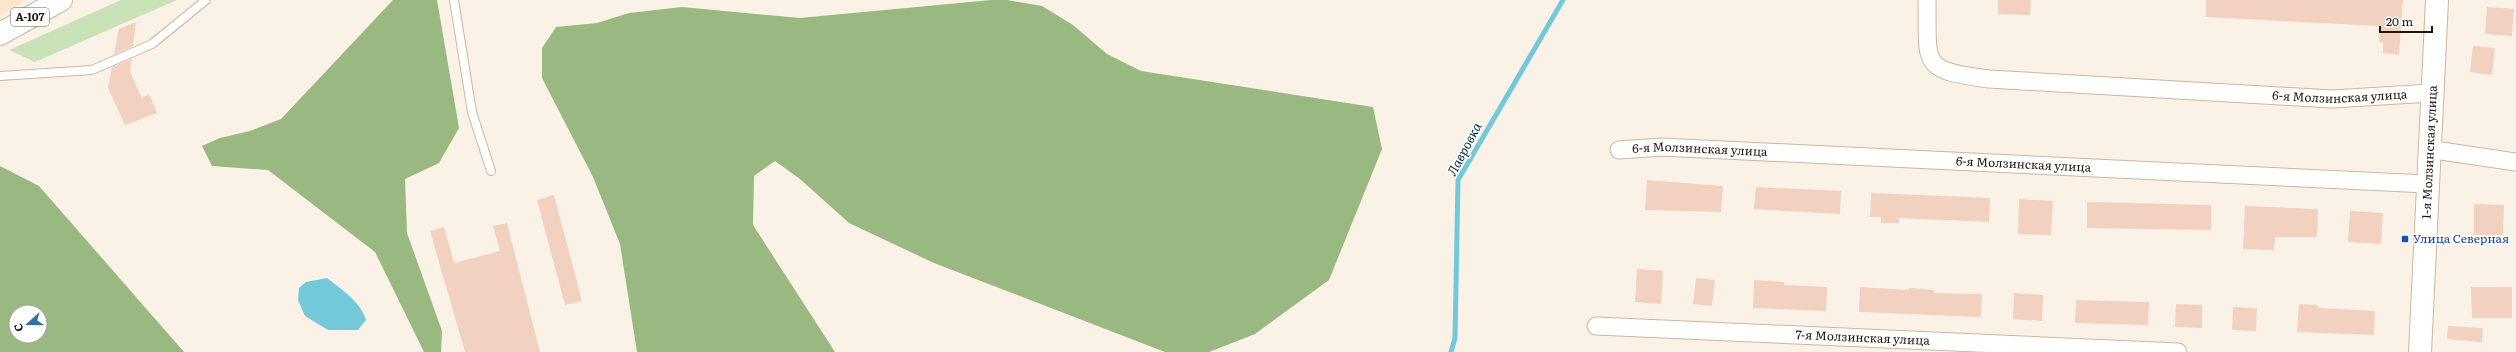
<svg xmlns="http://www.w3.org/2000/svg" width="2516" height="352" font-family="Literata,serif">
<rect width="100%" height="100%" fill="#fbf2e7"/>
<!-- built -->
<polygon fill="#fde6cc" points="0,0 27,0 0,16"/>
<!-- green -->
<polygon fill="#cae2b8" points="121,0 177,0 35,62 9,50"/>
<!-- forest -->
<g fill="#99b980" fill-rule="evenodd">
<polygon points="393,0 437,0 459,128 439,163 405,179 407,233 442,331 441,352 424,352 375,252 268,170 212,166 202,146 220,138 250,131 281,119"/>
<polygon points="991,0 1007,0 1042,6 1073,25 1107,54 1141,71 1373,107 1382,149 1329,280 1255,334 1209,352 1165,352 934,263 849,223 800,179 775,161 754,176 753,225 835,352 637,352 620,244 593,177 542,78 542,48 556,27 597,23 629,13 682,7 800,18"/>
<path d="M0,166L39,186L184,352H0ZM16,312H40V336H16Z"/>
</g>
<!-- water -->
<path fill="#73c9d9" d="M327,278C341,289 361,302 366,320L358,330H328L305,316L298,300L299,288L306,282Z"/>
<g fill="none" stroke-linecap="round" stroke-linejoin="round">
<!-- stream -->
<polyline stroke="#73c9d9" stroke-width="5" points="1451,352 1455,338 1458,180 1563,0"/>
</g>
<!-- building -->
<g fill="#f2d1c0">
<polygon points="1998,0 2031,0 2030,15 1998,14"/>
<polygon points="2206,0 2403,0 2399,55 2383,53 2383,42 2379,42 2380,26 2206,17"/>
<polygon points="2487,7 2514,9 2512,36 2485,34"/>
<polygon points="136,22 133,46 114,54 119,29"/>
<polygon points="2473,46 2495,48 2492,75 2470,72"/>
<polygon points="132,59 130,72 142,98 149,94 157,113 125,125 108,88 112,67"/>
<polygon points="1647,180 1723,186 1721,212 1645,210"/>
<polygon points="1756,187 1841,191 1840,214 1754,209"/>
<polygon points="1871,193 1990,198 1989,222 1899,218 1899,223 1881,223 1881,217 1870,217"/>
<polygon points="554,195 582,301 565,305 537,200"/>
<polygon points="2019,199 2053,201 2051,235 2018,234"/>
<polygon points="2087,202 2211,205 2211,230 2087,228"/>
<polygon points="2474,204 2504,205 2503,235 2474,235"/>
<polygon points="2245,206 2318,209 2317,237 2275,237 2274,250 2243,249"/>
<polygon points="2350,211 2383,213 2381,244 2348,242"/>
<polygon points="507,223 540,352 465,352 430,231 444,227 454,263 500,251 493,226"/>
<polygon points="1637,269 1663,271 1661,304 1635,302"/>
<polygon points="1696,278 1715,280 1712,306 1693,304"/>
<polygon points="1754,280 1784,282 1784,285 1827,287 1826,311 1753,308"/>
<polygon points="1860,287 1909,290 1909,288 1934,290 1934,293 1982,294 1981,317 1859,312"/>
<polygon points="2471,287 2512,287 2512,318 2472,318"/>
<polygon points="2014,293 2043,295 2042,321 2013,319"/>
<polygon points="2076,300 2149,302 2148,325 2075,323"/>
<polygon points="2176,304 2202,305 2202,328 2175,327"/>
<polygon points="2299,304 2318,305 2318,308 2375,311 2374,335 2297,332"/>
<polygon points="2233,307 2257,308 2256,331 2232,330"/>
<polygon points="2448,326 2483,328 2482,342 2447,339"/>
</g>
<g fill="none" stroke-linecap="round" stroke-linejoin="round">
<defs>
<g id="lane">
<polyline points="454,0 472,112 491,171"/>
<polyline points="0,76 92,70 152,44 206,0"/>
</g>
<g id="street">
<path id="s1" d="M1927,0C1928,65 1919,70 1989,79L2332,99L2431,93"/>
<polyline points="2428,149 2516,162"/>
<path id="s2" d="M1619,150L1662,147L2427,184"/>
<path id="s3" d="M1596,326L2178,352"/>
</g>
<g id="secondary">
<path id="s4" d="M2420,352L2437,0"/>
</g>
<polyline id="highway" points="0,34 61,0"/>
</defs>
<!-- lane casing -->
<use href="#lane" stroke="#cdb69d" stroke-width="10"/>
<!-- street casing -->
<use href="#street" stroke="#cdb69d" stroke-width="19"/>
<!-- secondary casing -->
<use href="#secondary" stroke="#cdb69d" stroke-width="24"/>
<!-- highway casing -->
<use href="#highway" stroke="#cdb69d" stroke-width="24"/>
<!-- lane -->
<use href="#lane" stroke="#fff" stroke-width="8"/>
<!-- street -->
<use href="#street" stroke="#fff" stroke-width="17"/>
<!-- secondary -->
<use href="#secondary" stroke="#fff" stroke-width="22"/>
<!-- highway -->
<use href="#highway" stroke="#fff" stroke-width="22"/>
</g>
<!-- markers -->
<rect fill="#1a4fb4" stroke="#fff" stroke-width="1.5" x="2401" y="235" width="8" height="8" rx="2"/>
<g text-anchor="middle" stroke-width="3.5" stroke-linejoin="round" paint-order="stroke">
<!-- shield labels -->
<rect fill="#fff" stroke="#625d56" stroke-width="1" x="11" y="8" width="38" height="18" rx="3"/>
<g font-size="11" font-weight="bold" fill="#1f170e">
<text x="30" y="21">А-107</text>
</g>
<!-- street labels -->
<g font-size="12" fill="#1f170e" stroke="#fff">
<text dy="4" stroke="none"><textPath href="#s1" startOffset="474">6-я Молзинская улица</textPath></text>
<text dy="4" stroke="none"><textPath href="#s2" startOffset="81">6-я Молзинская улица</textPath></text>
<text dy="4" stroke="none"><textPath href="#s4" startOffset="200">1-я Молзинская улица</textPath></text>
<text dy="4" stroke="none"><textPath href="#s2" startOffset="405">6-я Молзинская улица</textPath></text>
<text dy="4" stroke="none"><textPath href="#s3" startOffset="267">7-я Молзинская улица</textPath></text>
</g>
<!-- transit labels -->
<g font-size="12" fill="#164399" stroke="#fff" text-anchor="start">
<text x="2413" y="243">Улица Северная</text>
</g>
<!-- water labels -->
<g font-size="13" font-style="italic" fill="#063239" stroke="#fff">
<text transform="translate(1464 149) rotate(-62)" y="5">Лавровка</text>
</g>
</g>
<!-- north arrow -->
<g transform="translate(28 324) rotate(249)"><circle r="19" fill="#ffffff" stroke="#a5a29f"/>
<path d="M0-3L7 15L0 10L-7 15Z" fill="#3172a8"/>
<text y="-6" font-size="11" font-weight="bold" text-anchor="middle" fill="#1f170e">С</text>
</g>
<!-- scale -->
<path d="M2380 26v6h52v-6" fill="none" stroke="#1f170e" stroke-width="2"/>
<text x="2386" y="26" font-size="12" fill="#1f170e" stroke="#ffffff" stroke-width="3" paint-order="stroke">20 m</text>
</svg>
